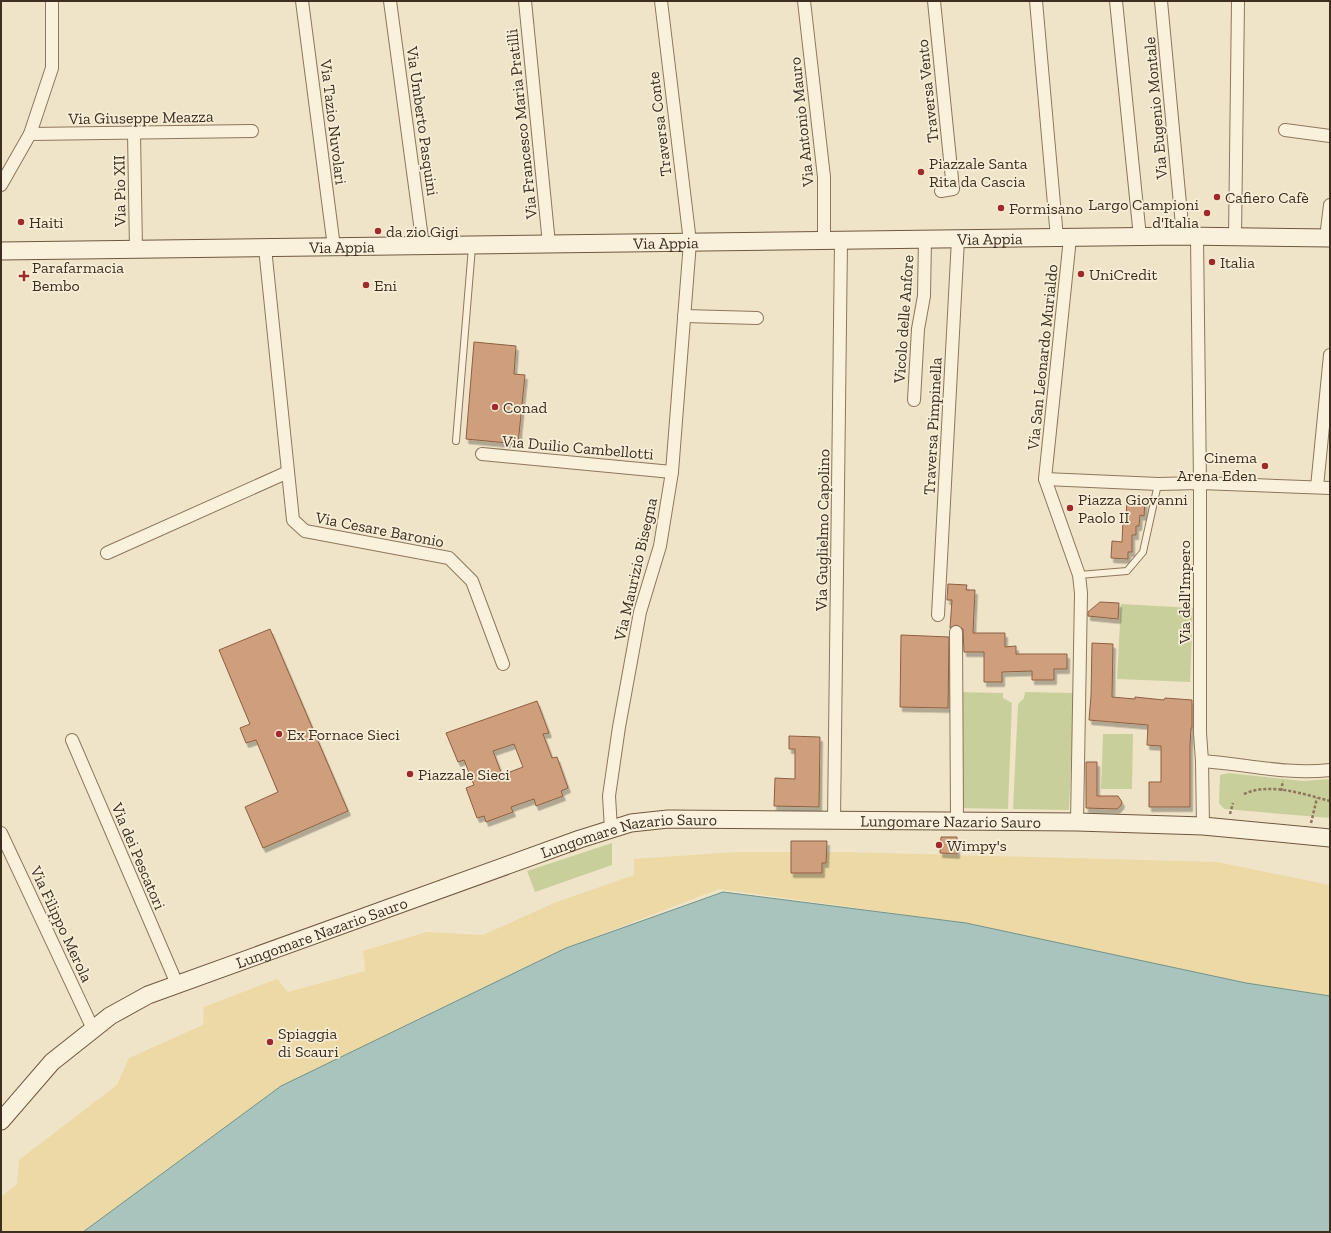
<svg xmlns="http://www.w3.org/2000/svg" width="1331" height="1233" font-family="'Zilla Slab',serif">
<defs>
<filter id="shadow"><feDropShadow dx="2.5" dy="4.5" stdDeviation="0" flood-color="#0004"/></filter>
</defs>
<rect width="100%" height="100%" fill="#f0e4c8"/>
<!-- green -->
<g fill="#c9cf9b">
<polygon points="1121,604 1193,608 1190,682 1117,679"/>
<polygon points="960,692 1003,693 1003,698 1012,703 1008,809 960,808"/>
<polygon points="1025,692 1074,693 1069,810 1013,809 1018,704 1024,698"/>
<polygon points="1103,734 1133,734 1132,789 1101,789"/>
<polygon points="1229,773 1303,781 1330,779 1330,818 1224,809 1219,803 1220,775"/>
<polygon points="612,843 612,865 535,892 527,871"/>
</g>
<!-- sand -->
<polygon fill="#ecd9a5" points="737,852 844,852 1217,862 1330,885 1330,996 1246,983 966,923 719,889 566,948 281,1086 83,1232 1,1232 1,1197 17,1184 19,1160 117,1085 129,1058 203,1025 204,1007 277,979 288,992 365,971 363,951 427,932 483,935 554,903 634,875 634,859"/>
<!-- water -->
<polygon fill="#a9c4bc" stroke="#6f938a" points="723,892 966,923 1246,983 1330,996 1330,1232 83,1232 281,1086 566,948"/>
<!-- building -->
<g fill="#cf9f7d" stroke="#8d5f41" fill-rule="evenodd" filter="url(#shadow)">
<polygon points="474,342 516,346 514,374 525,375 518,444 466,439"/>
<polygon points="1127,500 1145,501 1144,516 1140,515 1139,526 1136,526 1136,535 1132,535 1132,552 1128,552 1128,559 1111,558 1112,541 1122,542 1123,520 1126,521"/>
<polygon points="948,584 967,585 966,590 975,590 973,633 1005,633 1005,647 1016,646 1016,654 1067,654 1067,669 1054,669 1054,680 1032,680 1032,671 1002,672 1002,682 984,682 984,652 964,652 963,629 956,625 950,628 952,600 947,600"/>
<polygon points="1100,602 1119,603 1118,619 1088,616 1088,612"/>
<polygon points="270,629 348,811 263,848 245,807 278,792 256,740 246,743 240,728 250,724 219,650"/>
<polygon points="901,635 949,637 948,708 900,707"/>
<polygon points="1092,643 1113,644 1112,697 1135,699 1135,697 1164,700 1165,698 1192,700 1192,728 1191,728 1190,746 1190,807 1149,807 1149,782 1161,782 1161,746 1147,745 1148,725 1089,720 1091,696"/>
<path d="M537,701L549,733L543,734L552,758L557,757L568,788L561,791L563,796L536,806L534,799L511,807L513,812L486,822L484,816L477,818L466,788L474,785L464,760L458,762L446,733ZM514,744L523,767L502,775L493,751Z"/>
<polygon points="789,736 820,737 819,807 774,806 775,778 795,779 795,749 789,749"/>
<polygon points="1086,762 1097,762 1097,796 1118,796 1122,802 1121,805 1117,809 1086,808"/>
<polygon points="941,837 957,837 957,854 940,853"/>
<polygon points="791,841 827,841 826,863 822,863 822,873 791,873"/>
</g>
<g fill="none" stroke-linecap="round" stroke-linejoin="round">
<defs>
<g id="lane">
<polyline points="456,441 472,247"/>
<polyline points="1079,575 1127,571 1143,552 1158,484"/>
</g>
<g id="street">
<polyline points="302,1 334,247"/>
<polyline points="390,1 423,246"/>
<polyline points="525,1 549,244"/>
<polyline points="804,1 824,177 824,241"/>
<polyline points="934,1 953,189 941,191"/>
<polyline points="1036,1 1057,238"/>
<polyline points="1116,1 1140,237"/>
<polyline points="1161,1 1183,236"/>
<polyline points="1285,130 1330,136"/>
<polyline points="134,133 136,249"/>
<polyline points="30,134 252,131"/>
<polyline points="1,185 30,134 52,68 52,1"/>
<polyline points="1197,237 1200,483 1200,733 1202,761 1203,826"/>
<polyline points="1235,237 1238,1"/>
<polyline points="1070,238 1045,479 1079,575 1081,593 1077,822"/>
<polyline points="1326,238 1330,205"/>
<polyline points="265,248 293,520 305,531 449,558 472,581 503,664"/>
<polyline points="684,316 757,318"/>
<polyline points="914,400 918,329 924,296 925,239"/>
<polyline points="482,454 672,472"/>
<polyline points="1045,479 1158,484 1200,483 1330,488"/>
<polyline points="1317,487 1330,355"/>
<polyline points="107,553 288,472"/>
<polyline points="938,615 958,239"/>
<polyline points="956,632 957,820"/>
<polyline points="72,740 177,984"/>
<path d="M1202,761C1246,764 1286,775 1330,770"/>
<polyline points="834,820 841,241"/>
<polyline points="611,829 609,796 619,727 640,612 660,546 672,472 690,242 661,1"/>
<polyline points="1,833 93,1029"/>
</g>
<g id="secondary">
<path id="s1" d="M1,251L1183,236L1330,238"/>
<path id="s2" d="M1,1121L52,1062L110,1016L148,995L580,839L631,823L668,819L1077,822L1203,826L1330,838"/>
</g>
</defs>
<!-- lane casing -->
<use href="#lane" stroke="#8d765c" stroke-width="8"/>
<!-- street casing -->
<use href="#street" stroke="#8d765c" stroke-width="14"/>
<!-- secondary casing -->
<use href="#secondary" stroke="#6f573f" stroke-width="19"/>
<!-- path -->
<g stroke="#8d765c" stroke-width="2.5" stroke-dasharray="3 2" stroke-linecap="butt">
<polyline points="1281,791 1283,781"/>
<path d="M1244,794C1270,782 1303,794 1330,801"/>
<polyline points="1230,814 1233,803"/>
<polyline points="1311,823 1317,798"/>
</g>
<!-- lane -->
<use href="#lane" stroke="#faf1dc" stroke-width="6"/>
<!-- street -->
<use href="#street" stroke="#faf1dc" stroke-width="12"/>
<!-- secondary -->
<use href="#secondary" stroke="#faf1dc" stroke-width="17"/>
</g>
<!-- markers -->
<g fill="#9e2a2b" stroke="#f7eed8" stroke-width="1.5">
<circle cx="921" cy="172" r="4"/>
<circle cx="1217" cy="197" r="4"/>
<circle cx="1001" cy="208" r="4"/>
<circle cx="1207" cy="213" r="4"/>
<circle cx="21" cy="222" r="4"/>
<circle cx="378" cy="231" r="4"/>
<circle cx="1212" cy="262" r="4"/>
<circle cx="1081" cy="274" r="4"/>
<path d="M22 270h4v4h4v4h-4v4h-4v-4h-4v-4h4z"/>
<circle cx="366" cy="285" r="4"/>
<circle cx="495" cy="407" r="4"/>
<circle cx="1265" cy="466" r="4"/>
<circle cx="1070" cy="508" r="4"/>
<circle cx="279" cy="734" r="4"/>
<circle cx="410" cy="774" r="4"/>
<circle cx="939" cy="845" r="4"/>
<circle cx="270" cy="1042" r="4"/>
</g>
<g text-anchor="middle" stroke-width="3.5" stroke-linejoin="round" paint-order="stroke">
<!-- street labels -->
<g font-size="16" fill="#3d2e20" stroke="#f7eed8">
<text transform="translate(927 91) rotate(-96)" y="6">Traversa Vento</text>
<text transform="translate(1155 108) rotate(-95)" y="6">Via Eugenio Montale</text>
<text transform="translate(141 117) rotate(-1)" y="6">Via Giuseppe Meazza</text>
<text transform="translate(423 121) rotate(82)" y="6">Via Umberto Pasquini</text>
<text transform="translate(334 122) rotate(83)" y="6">Via Tazio Nuvolari</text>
<text transform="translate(801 122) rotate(-96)" y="6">Via Antonio Mauro</text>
<text transform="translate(521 124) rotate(-96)" y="6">Via Francesco Maria Pratilli</text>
<text transform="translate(659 124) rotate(-97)" y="6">Traversa Conte</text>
<text transform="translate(119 191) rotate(-91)" y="6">Via Pio XII</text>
<text dy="6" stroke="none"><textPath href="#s1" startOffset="989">Via Appia</textPath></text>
<text dy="6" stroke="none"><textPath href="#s1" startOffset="665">Via Appia</textPath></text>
<text dy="6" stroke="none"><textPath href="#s1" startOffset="341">Via Appia</textPath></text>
<text transform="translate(903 319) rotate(-86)" y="6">Vicolo delle Anfore</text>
<text transform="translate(1042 357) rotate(-84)" y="6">Via San Leonardo Murialdo</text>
<text transform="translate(932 426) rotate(-87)" y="6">Traversa Pimpinella</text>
<text transform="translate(578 447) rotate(5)" y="6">Via Duilio Cambellotti</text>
<text transform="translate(380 529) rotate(11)" y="6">Via Cesare Baronio</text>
<text transform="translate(822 530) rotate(-89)" y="6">Via Guglielmo Capolino</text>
<text transform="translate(635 569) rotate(-77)" y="6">Via Maurizio Bisegna</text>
<text transform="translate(1184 592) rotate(-90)" y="6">Via dell'Impero</text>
<text dy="6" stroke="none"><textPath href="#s2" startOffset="1028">Lungomare Nazario Sauro</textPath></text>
<text dy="6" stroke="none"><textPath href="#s2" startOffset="704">Lungomare Nazario Sauro</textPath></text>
<text transform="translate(139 856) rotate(67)" y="6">Via dei Pescatori</text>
<text transform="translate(62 924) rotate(65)" y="6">Via Filippo Merola</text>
<text dy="6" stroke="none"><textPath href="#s2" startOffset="380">Lungomare Nazario Sauro</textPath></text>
</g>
<!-- poi labels -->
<g font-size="16" fill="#3d2e20" stroke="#f7eed8" text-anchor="start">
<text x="929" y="169">Piazzale Santa<tspan x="929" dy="18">Rita da Cascia</tspan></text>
<text x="1225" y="203">Cafiero Cafè</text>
<text x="1199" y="210" text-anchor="end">Largo Campioni<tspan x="1199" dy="18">d'Italia</tspan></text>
<text x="1009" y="214">Formisano</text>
<text x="29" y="228">Haiti</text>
<text x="386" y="237">da zio Gigi</text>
<text x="1220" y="268">Italia</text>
<text x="32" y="273">Parafarmacia<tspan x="32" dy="18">Bembo</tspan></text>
<text x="1089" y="280">UniCredit</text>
<text x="374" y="291">Eni</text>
<text x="503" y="413">Conad</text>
<text x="1257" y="463" text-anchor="end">Cinema<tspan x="1257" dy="18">Arena Eden</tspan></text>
<text x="1078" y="505">Piazza Giovanni<tspan x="1078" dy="18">Paolo II</tspan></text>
<text x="287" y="740">Ex Fornace Sieci</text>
<text x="418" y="780">Piazzale Sieci</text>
<text x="947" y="851">Wimpy's</text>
<text x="278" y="1039">Spiaggia<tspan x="278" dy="18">di Scauri</tspan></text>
</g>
</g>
<!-- border -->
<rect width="1331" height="1233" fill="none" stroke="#3d2e20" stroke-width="4"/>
</svg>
